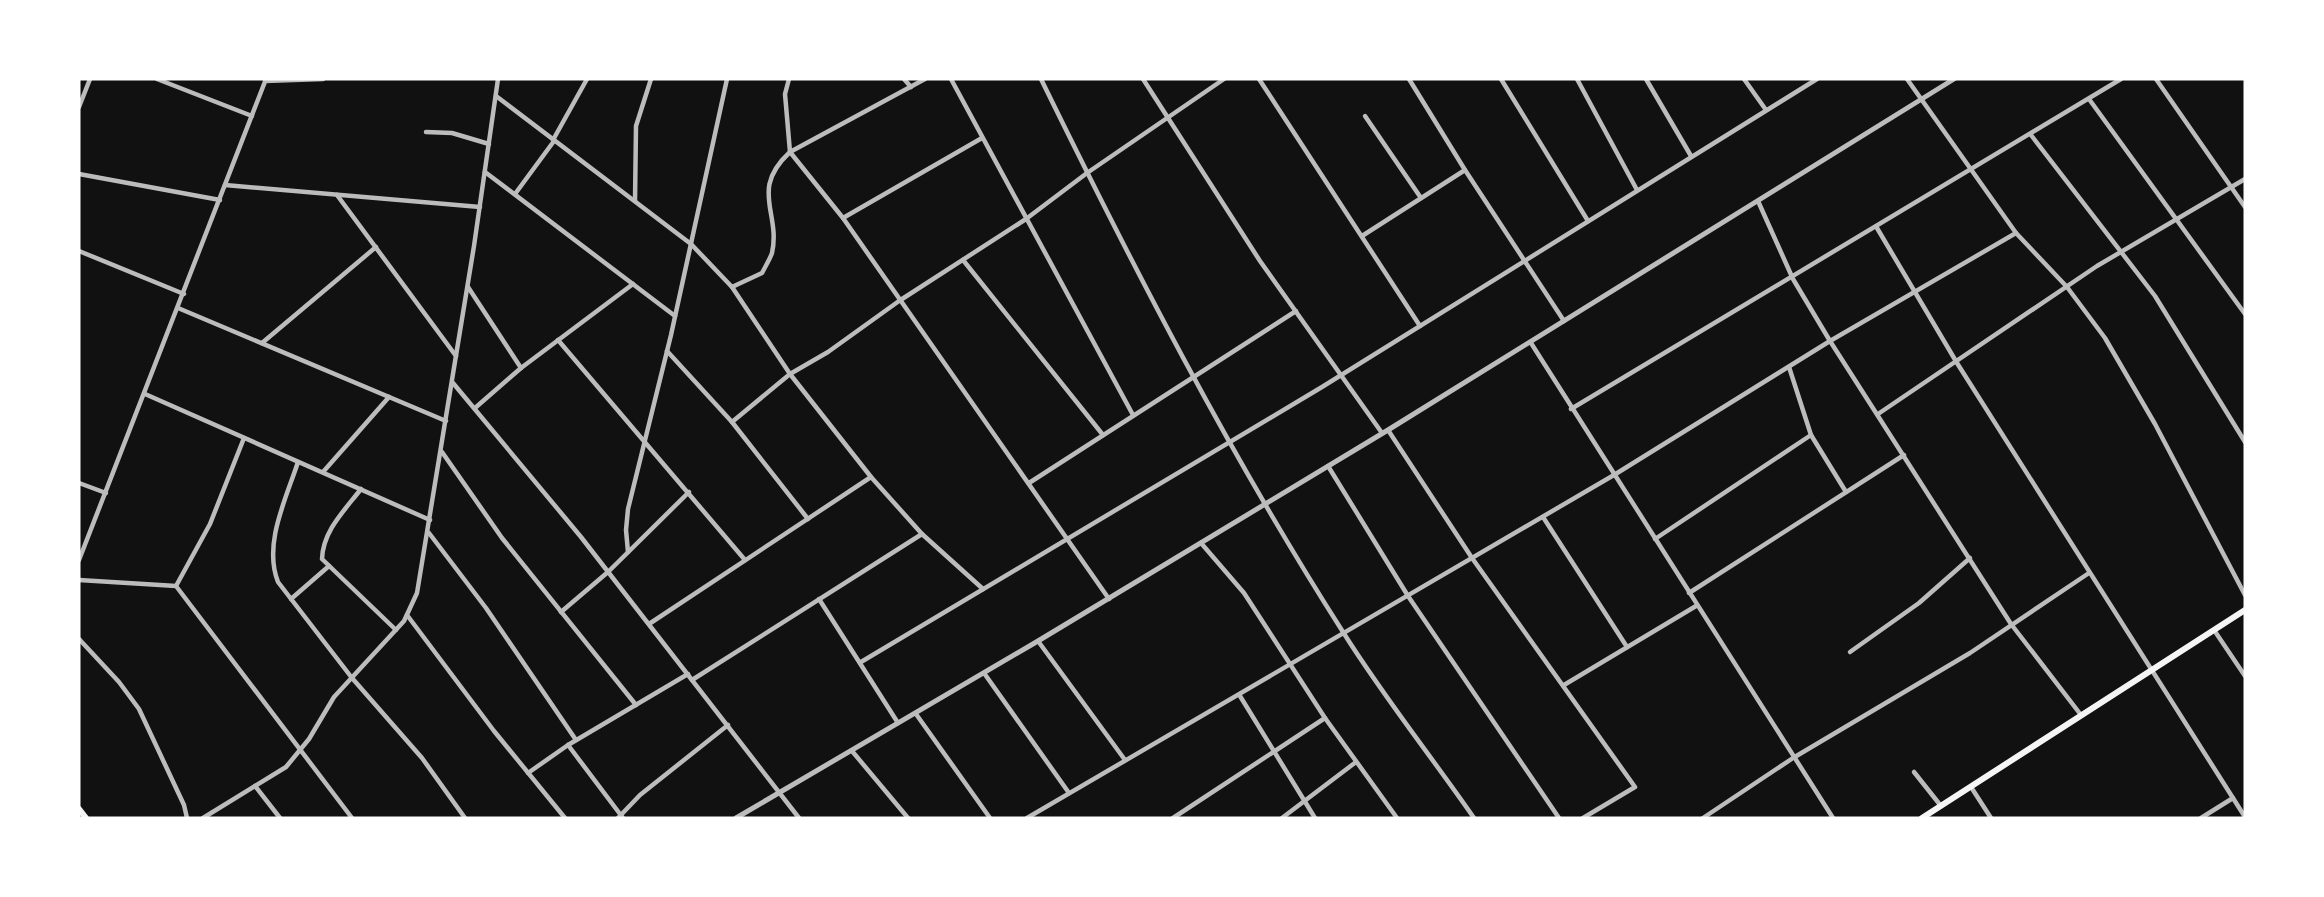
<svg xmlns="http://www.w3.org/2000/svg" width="2324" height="897" font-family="Bitter,serif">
<rect width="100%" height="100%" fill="#111"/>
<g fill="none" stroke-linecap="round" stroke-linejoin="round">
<!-- minor -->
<g stroke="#bcbcbc" stroke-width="4.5">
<polyline points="157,79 252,116"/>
<polyline points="789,79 785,94 790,152 843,218 1109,599"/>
<polyline points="904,79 911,87"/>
<polyline points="951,79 1133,415"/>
<path d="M1041,79C1133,267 1230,455 1343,632C1383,696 1431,756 1474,818"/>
<polyline points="1143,79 1260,261 1382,433"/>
<polyline points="1259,79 1420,326"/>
<polyline points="1409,79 1465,170 1564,321"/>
<polyline points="1501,79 1588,221"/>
<polyline points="1577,79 1637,190"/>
<polyline points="1646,79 1691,156"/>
<polyline points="1744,79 1766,110"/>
<polyline points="1907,79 2016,233 2067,287 2105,338 2155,424 2245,595"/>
<polyline points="2156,79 2245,207"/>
<polyline points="265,81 323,79"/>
<polyline points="496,96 691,244 732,287 790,374 871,477 922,534 983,589"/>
<polyline points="2089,99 2245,314"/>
<polyline points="79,107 90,79"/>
<polyline points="1365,116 1421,198"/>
<polyline points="426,132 452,133 489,144"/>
<polyline points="2031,135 2155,296 2245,442"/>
<polyline points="553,140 587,79"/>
<polyline points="485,172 675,316"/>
<polyline points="79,174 220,200"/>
<polyline points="225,185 480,207"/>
<polyline points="515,194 554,141"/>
<polyline points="337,195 456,356"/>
<polyline points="635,201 636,126 651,79"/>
<polyline points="1758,201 1793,279 1830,341 2011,624 2081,715"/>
<polyline points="843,218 982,138"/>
<polyline points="1877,228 1957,363 2245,817"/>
<polyline points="1362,236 1465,170"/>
<polyline points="79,251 184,294"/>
<polyline points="963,260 1103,435"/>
<polyline points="468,287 521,368"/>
<path d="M732,287L762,273C765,267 770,259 772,253C781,212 749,190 790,152L925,79"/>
<polyline points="178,308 446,421"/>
<polyline points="558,340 745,560"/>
<polyline points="262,343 376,247"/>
<polyline points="1531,343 1833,818"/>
<polyline points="667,351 732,422 808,519"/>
<polyline points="1789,367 1811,435 1846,492"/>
<polyline points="453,383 581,537 799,818"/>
<polyline points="145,394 430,520"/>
<polyline points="475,408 521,368 633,284"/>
<polyline points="1571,409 2121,79"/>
<polyline points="1878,414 2097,266 2245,179"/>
<polyline points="732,422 790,374 828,352 899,301 1026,219 1087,173 1224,79"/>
<polyline points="1388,430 1472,558 1635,787 1583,818"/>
<polyline points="442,452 502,538 636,705"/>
<path d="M298,462C286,499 263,544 278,582L352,678L422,758L465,818"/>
<polyline points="1328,466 1408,596 1559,818"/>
<polyline points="323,472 389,397"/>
<polyline points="79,483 106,493"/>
<polyline points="1029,483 1296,311"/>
<path d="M361,489C344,511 323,531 322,559L396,630"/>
<polyline points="1543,517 1627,647"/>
<polyline points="429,533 486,608 576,740"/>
<polyline points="1655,539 1811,435"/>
<polyline points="1201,543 1244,593 1325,718 1397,818"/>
<polyline points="628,552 626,530 628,509 671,335 727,79"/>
<polyline points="79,560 266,79"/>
<polyline points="79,580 176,586 352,818"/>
<polyline points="176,586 210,524 244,438"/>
<polyline points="1689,593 1904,455"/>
<polyline points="291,599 329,566"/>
<polyline points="819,599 898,723"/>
<polyline points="561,612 608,572 689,492"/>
<polyline points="407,615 494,731 565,818"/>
<polyline points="649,624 871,477"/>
<polyline points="2214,630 2245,676"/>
<polyline points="79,639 119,682 139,709 184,805 187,818"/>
<polyline points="1038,641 1125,760"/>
<polyline points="1850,652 1919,603 1970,558"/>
<polyline points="861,662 1322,387 1817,79"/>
<polyline points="984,673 1069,793"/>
<polyline points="692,680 922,534"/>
<polyline points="1564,685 1696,606"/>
<polyline points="1240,696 1315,818"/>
<polyline points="916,714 990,818"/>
<polyline points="568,745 623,818"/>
<polyline points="852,751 908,818"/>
<polyline points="1914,772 1941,806"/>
<polyline points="528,773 568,745 688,674"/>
<polyline points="255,786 280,818"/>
<polyline points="1971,787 1991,818"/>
<polyline points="203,818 286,767 309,739 334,697 404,621 417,593 474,246 498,79"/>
<polyline points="618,818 640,795 728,725"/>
<polyline points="1027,818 1614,475 1830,341 2016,233"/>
<polyline points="1173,818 1325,718"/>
<polyline points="1282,818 1356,762"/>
<polyline points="1703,818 1793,758 1970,653 2089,573"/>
<polyline points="2201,818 2233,798"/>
</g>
<!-- tertiary -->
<polyline stroke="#bcbcbc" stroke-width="5" points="736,818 1038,641 1388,430 1954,79"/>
<!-- secondary -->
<g stroke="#f5f5f5" stroke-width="6">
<polyline points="79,809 86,818"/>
<polyline points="1922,818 2245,610"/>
</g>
</g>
<!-- border -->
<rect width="2324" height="897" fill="none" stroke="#ffffff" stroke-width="161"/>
</svg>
